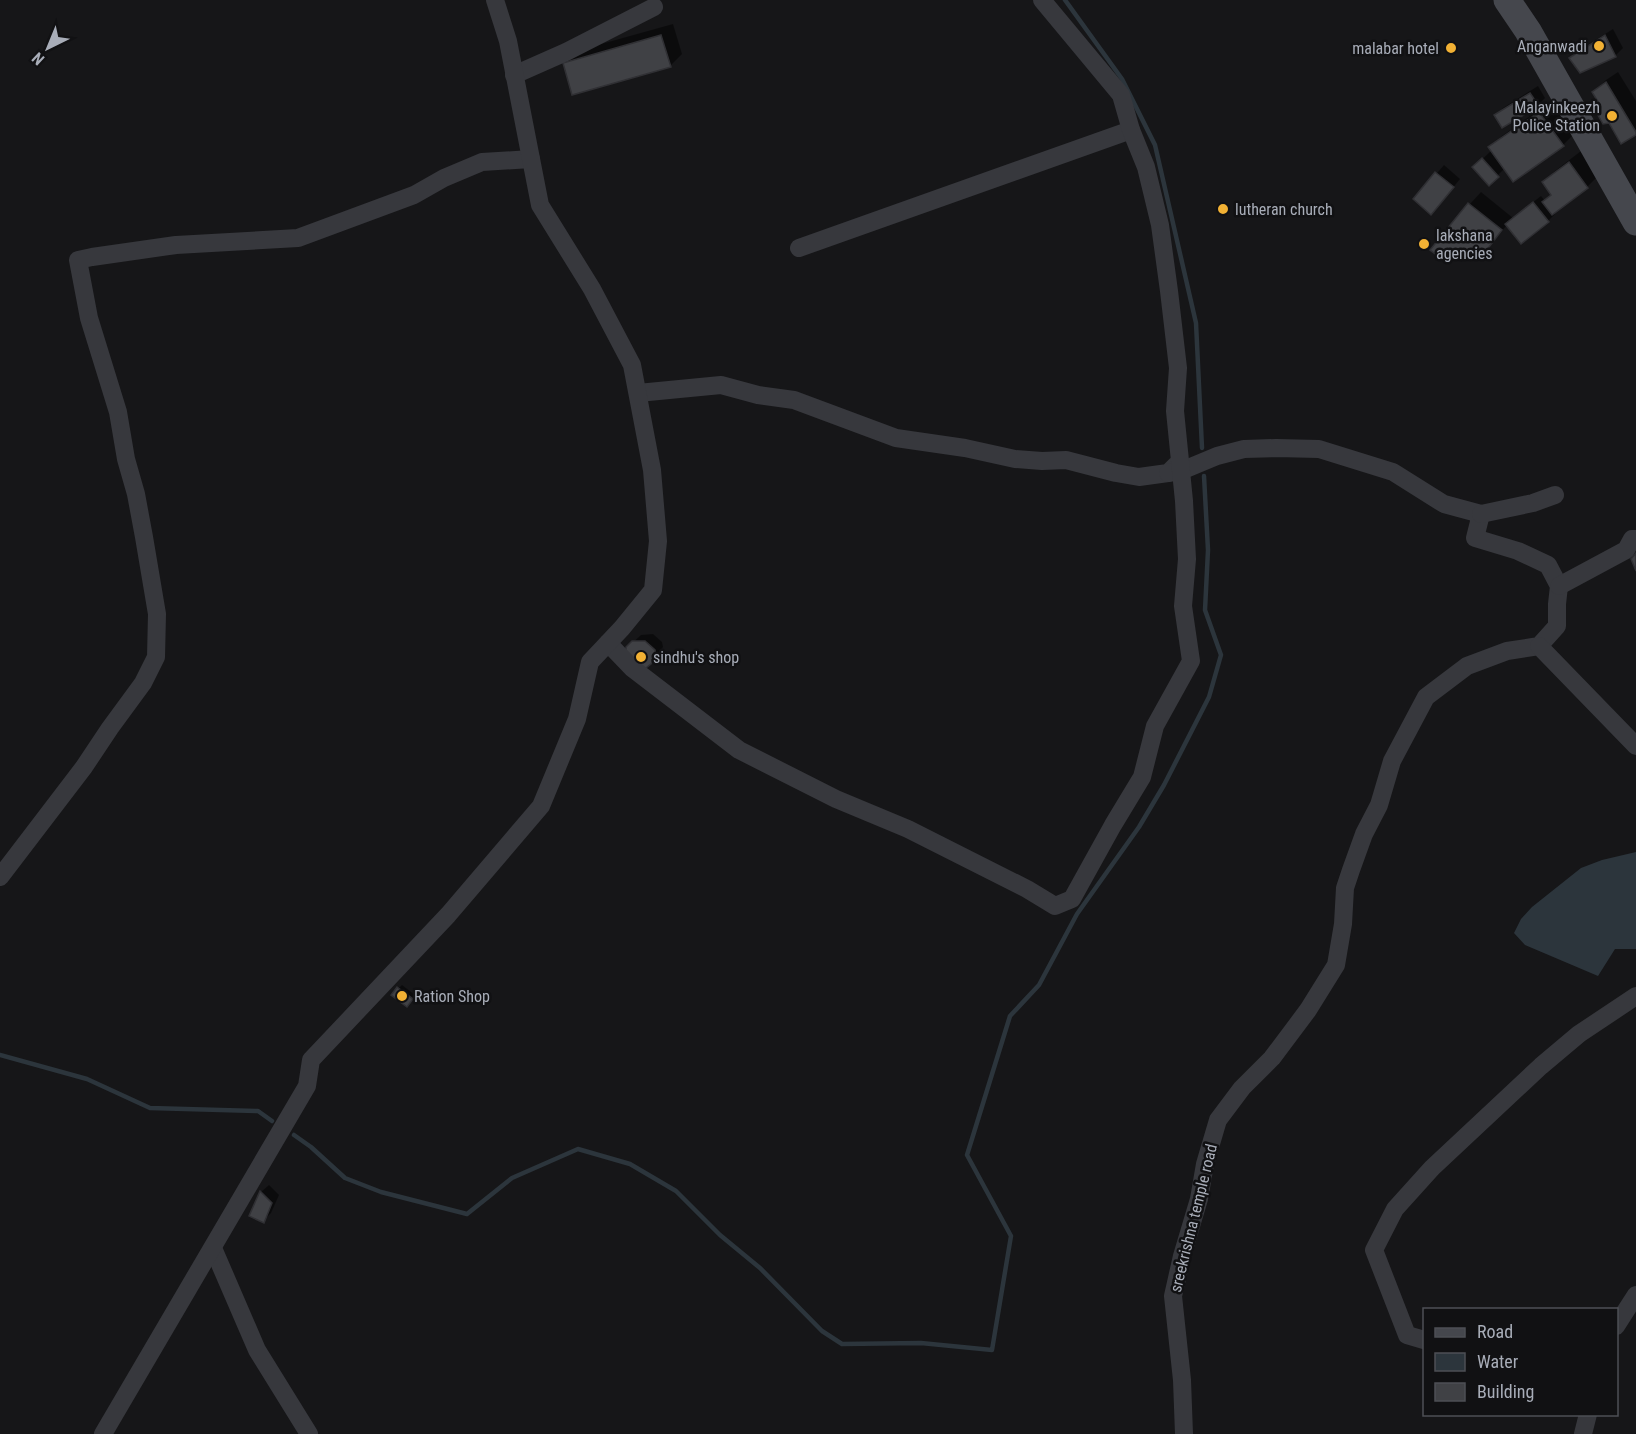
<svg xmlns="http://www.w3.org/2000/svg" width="1636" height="1434" font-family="'Roboto Condensed',sans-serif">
<rect width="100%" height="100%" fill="#161618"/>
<!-- water -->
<polygon fill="#2c353c" points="1636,852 1636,949 1615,949 1598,976 1525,945 1514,933 1521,919 1532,907 1581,868 1602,860"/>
<!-- shadow -->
<g fill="#0007">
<polygon points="673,24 682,54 670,66 564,63 576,51"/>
<polygon points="1613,29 1623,48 1615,56 1571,58 1578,51"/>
<polygon points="1618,72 1636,101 1636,133 1596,108 1601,103 1594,92 1606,80"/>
<polygon points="1538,86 1545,98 1538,105 1496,115 1503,108"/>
<polygon points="1551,101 1574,134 1563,145 1505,168 1489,184 1474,167 1492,150 1490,148 1502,136"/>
<polygon points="1581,151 1599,175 1587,187 1554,212 1555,214 1548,221 1508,224 1482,253 1474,246 1463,257 1451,248 1442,257 1433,250 1470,204 1481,192 1513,218 1541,196 1545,201 1552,193 1544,182 1555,171"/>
<polygon points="1444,165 1460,179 1439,205 1415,199"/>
<polygon points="653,634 662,642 663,647 650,663 627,648 641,635"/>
<polygon points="402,985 415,995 410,1001 393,994"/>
<polygon points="269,1185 279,1195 271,1213 263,1221 251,1215 261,1192"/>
</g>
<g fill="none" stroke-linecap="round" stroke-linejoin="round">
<!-- stream -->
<g stroke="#2c353c" stroke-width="4.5">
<polyline points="1065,0 1122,79 1155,145 1196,323 1202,448"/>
<polyline points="0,1055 87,1079 150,1108 258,1111 272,1121"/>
<polyline points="294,1135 311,1147 345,1178 381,1192 467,1214 512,1178 578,1149 630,1164 676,1191 720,1235 760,1268 822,1331 842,1344 921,1343 992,1350 1011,1236 967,1155 1010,1016 1039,985 1077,914 1139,827 1164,785 1209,697 1221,655 1205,610 1208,550 1204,476"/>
</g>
</g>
<!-- building -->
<g fill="#404145" stroke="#303034" stroke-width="1.5">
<polygon points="661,35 671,67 572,95 563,63"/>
<polygon points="1605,35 1616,57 1580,73 1569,58"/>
<polygon points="1606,82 1636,132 1636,135 1621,144 1609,123 1603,124 1594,108 1600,105 1592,92"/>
<polygon points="1530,93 1539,106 1502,128 1494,115"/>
<polygon points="1539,112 1564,146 1513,182 1488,147"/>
<polygon points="1482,158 1499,177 1489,186 1472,167"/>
<polygon points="1569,162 1588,188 1552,215 1542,202 1551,195 1542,182"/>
<polygon points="1435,172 1454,187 1431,215 1413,199"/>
<polygon points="1533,202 1549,222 1521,244 1505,224"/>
<polygon points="1468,203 1502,230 1483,255 1473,247 1463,259 1450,249 1442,259 1430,250"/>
<polygon points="1636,553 1636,571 1631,559"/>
<polygon points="632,641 645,641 655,650 656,656 651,664 642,671 626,658 626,647"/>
<polygon points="397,987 413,999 407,1007 391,995"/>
<polygon points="260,1191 272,1203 264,1223 249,1216"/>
</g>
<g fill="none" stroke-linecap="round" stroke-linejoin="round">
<!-- minor -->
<g stroke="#37383d" stroke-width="18">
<polyline points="514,75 566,52 654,7"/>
<polyline points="799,248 1131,130"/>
<polyline points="638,393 721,385 758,395 794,400 896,438 965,448 1015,459 1042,461 1066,460 1116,473 1139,477 1168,473 1176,465"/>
<polyline points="1168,473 1181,471 1217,456 1244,449 1276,448 1319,449 1393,472 1444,504 1481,514 1475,538 1518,551 1548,565 1559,586 1557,604 1557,626 1539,646 1507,651 1467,666 1426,697 1392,761 1379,805 1364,834 1351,870 1345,888 1343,924 1336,965 1308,1010 1272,1058 1242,1088 1218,1120 1205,1164 1199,1199 1182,1256 1173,1296 1182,1380 1184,1434"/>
<polyline points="1481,514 1533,503 1555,495"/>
<polyline points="1559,586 1626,550 1632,539 1636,539"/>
<polyline points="608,643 632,668 739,750 836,799 908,829 1027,889 1055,906 1072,899 1113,825 1142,777 1155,726 1191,661 1183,606 1187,559 1184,501 1175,411 1178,368 1169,291 1160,225 1146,167 1131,130 1121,95 1042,0"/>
<polyline points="1539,646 1636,746"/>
<polyline points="0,877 84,767 110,728 143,683 156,657 157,614 144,537 136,494 126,459 118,412 89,318 78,260 92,257 176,245 298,238 414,195 444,178 482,162 531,159"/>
<polyline points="213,1248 257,1350 309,1434"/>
<polyline points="1616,1326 1636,1295"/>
<polyline points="1424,1340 1407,1335 1374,1250 1395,1209 1432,1168 1541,1066 1579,1034 1636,996"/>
<polyline points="103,1434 307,1086 311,1060 448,915 541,806 577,719 590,662 622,628 653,590 658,541 652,470 632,365 592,289 540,205 508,41 495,0"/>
<polyline points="1583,1434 1588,1414"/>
</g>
<!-- secondary -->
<polyline stroke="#45474d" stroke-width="27" points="1507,0 1528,31 1636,222"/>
</g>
<!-- markers -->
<g fill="#f2b134" stroke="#111113" stroke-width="2">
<circle cx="1599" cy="46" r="6"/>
<circle cx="1451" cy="48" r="6"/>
<circle cx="1612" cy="116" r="6"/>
<circle cx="1223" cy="209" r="6"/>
<circle cx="1424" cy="244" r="6"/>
<circle cx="641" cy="657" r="6"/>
<circle cx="402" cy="996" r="6"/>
</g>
<g text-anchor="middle" stroke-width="5" stroke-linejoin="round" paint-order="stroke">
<!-- poi labels -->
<g font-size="16" fill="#a8adb8" stroke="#111113" text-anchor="start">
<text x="1587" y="52" text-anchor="end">Anganwadi</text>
<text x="1439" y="54" text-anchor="end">malabar hotel</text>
<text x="1600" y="113" text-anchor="end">Malayinkeezh<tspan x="1600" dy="18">Police Station</tspan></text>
<text x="1235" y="215">lutheran church</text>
<text x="1436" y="241">lakshana<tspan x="1436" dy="18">agencies</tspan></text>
<text x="653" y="663">sindhu's shop</text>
<text x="414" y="1002">Ration Shop</text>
</g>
<!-- street labels -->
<g font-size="16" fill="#a8adb8" stroke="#111113">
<text transform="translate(1193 1218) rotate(-76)" y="6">sreekrishna temple road</text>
</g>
</g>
<!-- legend -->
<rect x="1423" y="1308" width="195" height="108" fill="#111113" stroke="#4d4f55" stroke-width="1.5"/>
<rect x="1435" y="1328" width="30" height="9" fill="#45474d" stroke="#4d4f55" stroke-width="1.5"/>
<text x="1477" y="1338" font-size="18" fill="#a8adb8">Road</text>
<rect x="1435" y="1353" width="30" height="18" fill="#2c353c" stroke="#4d4f55" stroke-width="1.5"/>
<text x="1477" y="1368" font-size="18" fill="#a8adb8">Water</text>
<rect x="1435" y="1383" width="30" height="18" fill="#404145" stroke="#4d4f55" stroke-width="1.5"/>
<text x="1477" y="1398" font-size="18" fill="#a8adb8">Building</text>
<!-- north arrow -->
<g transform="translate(48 48) rotate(223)" stroke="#111113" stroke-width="4.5" paint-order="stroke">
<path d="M0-4.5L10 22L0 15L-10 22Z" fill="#a8adb8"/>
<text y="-9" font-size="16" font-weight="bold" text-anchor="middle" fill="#a8adb8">N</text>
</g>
</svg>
